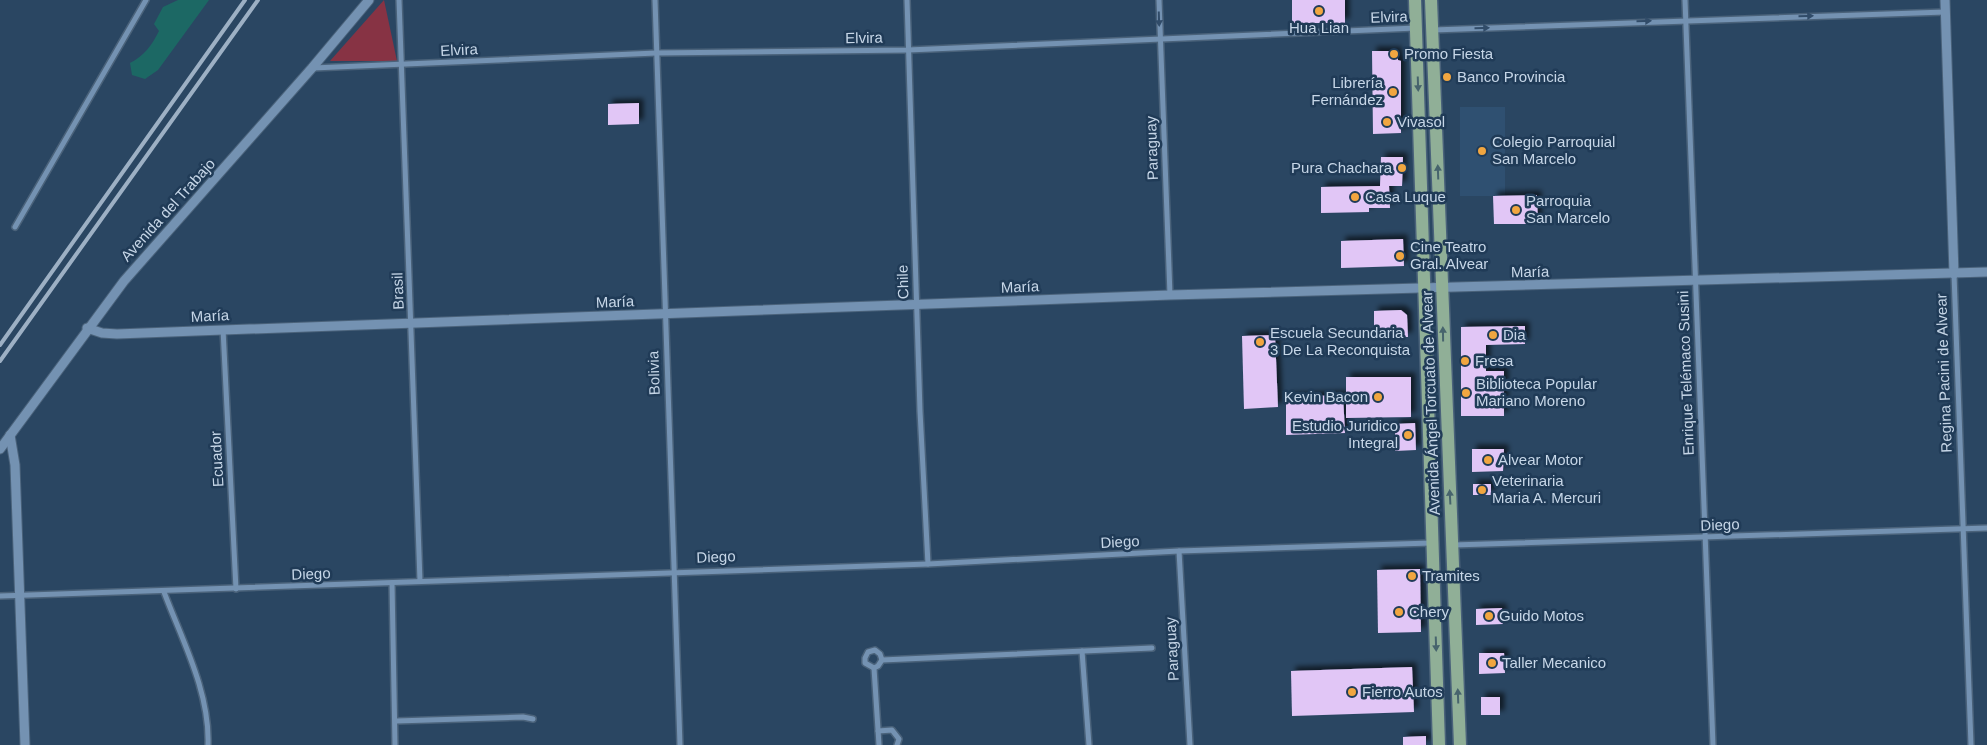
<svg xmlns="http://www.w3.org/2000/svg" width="1987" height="745" font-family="Helvetica,sans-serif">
<defs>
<filter id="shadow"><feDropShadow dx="4.5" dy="-4.5" stdDeviation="2.5" flood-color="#0009"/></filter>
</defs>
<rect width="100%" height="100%" fill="#2a4662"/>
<!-- built -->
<rect fill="#2f5071" x="1460" y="107" width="45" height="89"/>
<!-- green -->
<polygon fill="#873344" points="384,0 397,61 330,61"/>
<!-- water -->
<path fill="#1c6864" d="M178,0H209L158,70L145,79L132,75L130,63C144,56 152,45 159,31L154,24L163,7Z"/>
<!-- building -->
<g fill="#e1c6f6" filter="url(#shadow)">
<rect x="1292" y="0" width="53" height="23"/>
<polygon points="1372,51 1397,51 1398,60 1401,61 1401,133 1373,134"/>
<polygon points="639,103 639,124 608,125 608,104"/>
<polygon points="1381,157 1403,157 1402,186 1389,186 1390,208 1369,208 1369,212 1321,213 1321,187 1380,186"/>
<polygon points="1537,195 1538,224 1494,224 1493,196"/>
<polygon points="1403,239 1404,266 1341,268 1341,241"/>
<polygon points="1401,310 1407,315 1408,337 1374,337 1374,311"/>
<polygon points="1525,326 1525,344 1486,345 1486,371 1504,371 1504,416 1461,416 1461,327"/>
<polygon points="1275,335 1278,407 1244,409 1242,336"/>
<polygon points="1346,377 1411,377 1411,417 1346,418"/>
<polygon points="1343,395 1345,433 1286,435 1286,397"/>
<polygon points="1415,423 1416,450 1395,451 1395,424"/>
<polygon points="1472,449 1504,449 1503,471 1472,472"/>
<rect x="1473" y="484" width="18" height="11"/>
<polygon points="1420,569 1421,632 1378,633 1377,570"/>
<polygon points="1502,608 1503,624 1476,625 1476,609"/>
<polygon points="1479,653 1504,653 1505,673 1479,674"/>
<polygon points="1412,667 1414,712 1292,716 1291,671"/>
<rect x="1481" y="697" width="19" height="18"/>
<polygon points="1426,736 1426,745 1403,745 1403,737"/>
</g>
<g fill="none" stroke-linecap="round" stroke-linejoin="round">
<defs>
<g id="minor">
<polyline points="399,0 420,581"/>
<polyline points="655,0 680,745"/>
<polyline points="907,0 920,411 928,564"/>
<polyline points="1159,0 1170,295"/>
<polyline points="1685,0 1713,745"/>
<polyline points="1433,30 1945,12"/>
<polyline points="313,68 656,53 908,50 1416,28"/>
<polyline points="15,227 146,0"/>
<polyline points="1954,274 1971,745"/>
<polyline points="223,329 236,589"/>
<polyline points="1453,545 1987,528"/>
<polyline points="1179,551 1190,745"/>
<polyline points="392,583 395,745"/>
<path d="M164,592C182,640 210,692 208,745"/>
<polyline points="0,596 928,564 1179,551 1431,543"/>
<polyline points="1082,651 1089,745"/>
<polyline points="874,668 865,663 865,658 868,652 875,650 880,654 882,660"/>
<polyline points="396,721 523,717 533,719"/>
<polyline points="878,731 892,730 899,739 897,745"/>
<polyline points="879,745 874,668 878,666 882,660 1152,648"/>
</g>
<g id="tertiary">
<polyline points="1945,0 1954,274"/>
<polyline points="87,328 102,333 117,334 1170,295 1987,272"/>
<polyline points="10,435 15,465 25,745"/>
<polyline points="0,449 124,281 312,68 369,0"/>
</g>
<g id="primary">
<polyline points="1415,0 1439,745"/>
<polyline points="1431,0 1460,745"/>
</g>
</defs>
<!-- minor casing -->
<use href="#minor" stroke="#4a627a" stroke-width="8"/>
<!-- tertiary casing -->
<use href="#tertiary" stroke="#4a627a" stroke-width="11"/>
<!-- primary casing -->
<use href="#primary" stroke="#4a627a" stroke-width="15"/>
<!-- minor -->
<use href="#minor" stroke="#7492b2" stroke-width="5"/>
<!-- tertiary -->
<use href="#tertiary" stroke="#7492b2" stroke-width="9"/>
<!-- primary -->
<use href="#primary" stroke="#90af97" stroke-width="12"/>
<!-- rail -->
<g stroke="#9db0c4" stroke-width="4">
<polyline points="0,345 245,0"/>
<polyline points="0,361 258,0"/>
</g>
</g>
<!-- one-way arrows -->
<defs><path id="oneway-solid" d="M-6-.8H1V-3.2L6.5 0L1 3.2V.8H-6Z" transform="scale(1.25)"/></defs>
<g fill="#314c69">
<use href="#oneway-solid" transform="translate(1806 16) rotate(-2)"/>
<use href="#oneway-solid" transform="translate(1159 19) rotate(88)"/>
<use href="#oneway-solid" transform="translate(1644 21) rotate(-2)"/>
<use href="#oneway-solid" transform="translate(1482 28) rotate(-2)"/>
</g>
<g fill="#47646d">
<use href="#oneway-solid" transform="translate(1418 84) rotate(88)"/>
<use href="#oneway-solid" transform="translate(1438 172) rotate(-92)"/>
<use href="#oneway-solid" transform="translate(1443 334) rotate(-91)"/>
<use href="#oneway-solid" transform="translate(1450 497) rotate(-93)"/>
<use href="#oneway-solid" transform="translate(1436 644) rotate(88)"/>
<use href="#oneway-solid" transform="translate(1458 696) rotate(-92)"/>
</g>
<!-- markers -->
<g fill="#f1a640" stroke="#203b57" stroke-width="2">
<circle cx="1319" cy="11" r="5"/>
<circle cx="1394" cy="54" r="5"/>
<circle cx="1447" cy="77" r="5"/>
<circle cx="1393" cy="92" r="5"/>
<circle cx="1387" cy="122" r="5"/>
<circle cx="1482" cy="151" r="5"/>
<circle cx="1402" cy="168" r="5"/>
<circle cx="1355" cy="197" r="5"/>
<circle cx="1516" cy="210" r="5"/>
<circle cx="1400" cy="256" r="5"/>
<circle cx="1493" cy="335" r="5"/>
<circle cx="1260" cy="342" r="5"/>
<circle cx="1465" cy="361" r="5"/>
<circle cx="1466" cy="393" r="5"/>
<circle cx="1378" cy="397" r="5"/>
<circle cx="1408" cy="435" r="5"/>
<circle cx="1488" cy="460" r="5"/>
<circle cx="1482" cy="490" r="5"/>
<circle cx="1412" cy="576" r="5"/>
<circle cx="1399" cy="612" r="5"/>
<circle cx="1489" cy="616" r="5"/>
<circle cx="1492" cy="663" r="5"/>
<circle cx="1352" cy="692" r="5"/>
</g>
<g text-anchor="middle" stroke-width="5" stroke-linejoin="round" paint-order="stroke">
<!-- street labels -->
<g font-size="15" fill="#c6d6e7" stroke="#203b57">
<text transform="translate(1389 17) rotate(-2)" y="5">Elvira</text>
<text transform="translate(864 38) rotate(-1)" y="5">Elvira</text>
<text transform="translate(459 50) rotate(-3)" y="5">Elvira</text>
<text transform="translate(1152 148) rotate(-92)" y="5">Paraguay</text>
<text transform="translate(168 210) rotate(-48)" y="5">Avenida del Trabajo</text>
<text transform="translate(1530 272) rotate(-1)" y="5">María</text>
<text transform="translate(903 282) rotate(-92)" y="5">Chile</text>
<text transform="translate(1020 287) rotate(-2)" y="5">María</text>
<text transform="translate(398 291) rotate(-92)" y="5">Brasil</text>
<text transform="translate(615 302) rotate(-2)" y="5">María</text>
<text transform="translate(210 316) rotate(-3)" y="5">María</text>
<text transform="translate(654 373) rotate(-92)" y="5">Bolivia</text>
<text transform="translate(1686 373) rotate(-92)" y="5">Enrique Telémaco Susini</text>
<text transform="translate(1944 373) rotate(-92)" y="5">Regina Pacini de Alvear</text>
<text transform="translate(1431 403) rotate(-92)" y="5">Avenida Ángel Torcuato de Alvear</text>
<text transform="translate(217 459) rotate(-93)" y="5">Ecuador</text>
<text transform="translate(1720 525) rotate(-2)" y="5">Diego</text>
<text transform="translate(1120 542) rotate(-3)" y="5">Diego</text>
<text transform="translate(716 557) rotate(-2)" y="5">Diego</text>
<text transform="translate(311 574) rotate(-2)" y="5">Diego</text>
<text transform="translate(1172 649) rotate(-93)" y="5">Paraguay</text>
</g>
<!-- poi labels -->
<g font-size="15" fill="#c6d6e7" stroke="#203b57" text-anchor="start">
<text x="1319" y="33" text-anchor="middle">Hua Lian</text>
<text x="1404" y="59">Promo Fiesta</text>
<text x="1457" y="82">Banco Provincia</text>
<text x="1383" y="88" text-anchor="end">Librería<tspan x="1383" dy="17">Fernández</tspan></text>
<text x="1397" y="127">Vivasol</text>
<text x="1492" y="147">Colegio Parroquial<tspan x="1492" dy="17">San Marcelo</tspan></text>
<text x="1392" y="173" text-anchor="end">Pura Chachara</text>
<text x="1365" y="202">Casa Luque</text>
<text x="1526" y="206">Parroquia<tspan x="1526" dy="17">San Marcelo</tspan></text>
<text x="1410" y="252">Cine Teatro<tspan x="1410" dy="17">Gral. Alvear</tspan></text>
<text x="1270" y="338">Escuela Secundaria<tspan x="1270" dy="17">3 De La Reconquista</tspan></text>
<text x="1503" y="340">Dia</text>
<text x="1475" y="366">Fresa</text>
<text x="1476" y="389">Biblioteca Popular<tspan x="1476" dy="17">Mariano Moreno</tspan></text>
<text x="1368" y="402" text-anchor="end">Kevin Bacon</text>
<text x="1398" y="431" text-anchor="end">Estudio Juridico<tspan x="1398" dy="17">Integral</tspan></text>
<text x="1498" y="465">Alvear Motor</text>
<text x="1492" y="486">Veterinaria<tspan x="1492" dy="17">Maria A. Mercuri</tspan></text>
<text x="1422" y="581">Tramites</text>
<text x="1409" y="617">Chery</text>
<text x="1499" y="621">Guido Motos</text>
<text x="1502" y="668">Taller Mecanico</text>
<text x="1362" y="697">Fierro Autos</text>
</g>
</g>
</svg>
